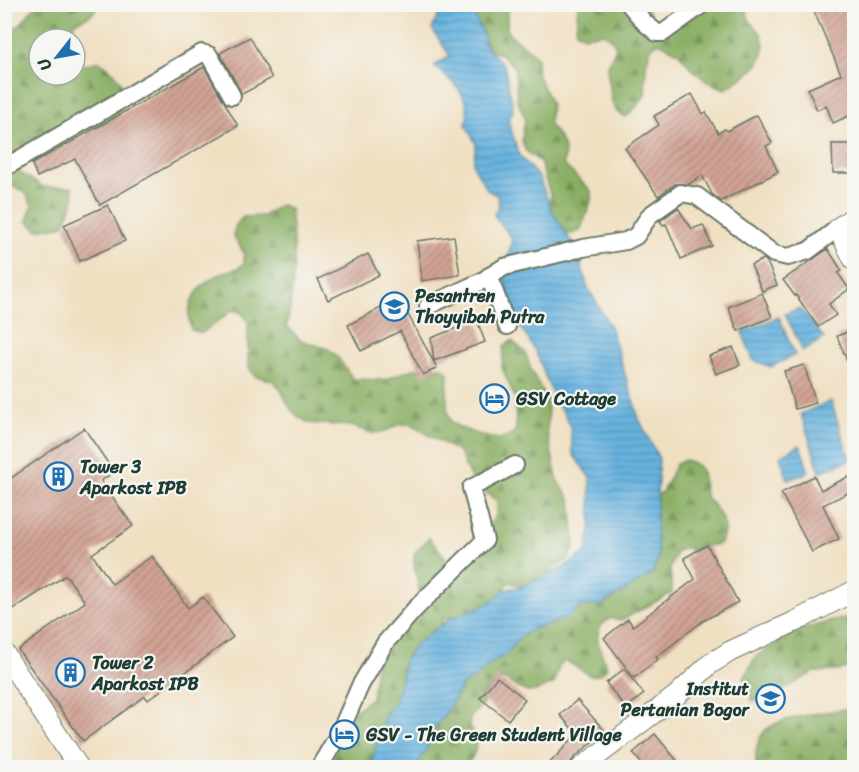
<svg xmlns="http://www.w3.org/2000/svg" width="859" height="772" font-family="Sriracha,sans-serif">
<defs>
<pattern id="forest-firs" width="22" height="20" patternUnits="userSpaceOnUse" patternTransform="scale(1.5)"><rect width="22" height="20" fill="#8aaf64"/><path d="M5 1l3.5 6h-7zM16 11l3.5 6h-7z" fill="#709053"/></pattern>
<pattern id="water-rules" width="6" height="5" patternUnits="userSpaceOnUse" patternTransform="scale(1.5)"><rect width="6" height="5" fill="#67b3e0"/><path d="M0 2.5h6" fill="none" stroke="#5493b6"/></pattern>
<pattern id="building-hatch" width="6" height="6" patternUnits="userSpaceOnUse" patternTransform="scale(1.5)"><rect width="6" height="6" fill="#d2a394"/><path d="M-1 1l2-2M0 6l6-6M5 7l2-2" fill="none" stroke="#aa867a"/></pattern>
</defs>
<rect width="100%" height="100%" fill="#f6f6f2"/>
<filter id="ink" filterUnits="userSpaceOnUse"><feTurbulence type="fractalNoise" baseFrequency=".0167" numOctaves="2"/><feDisplacementMap in="SourceGraphic" scale="12" xChannelSelector="R" yChannelSelector="G"/><feConvolveMatrix kernelMatrix="1 2 1 2 8 2 1 2 1" color-interpolation-filters="sRGB"/></filter>
<filter id="wash" filterUnits="userSpaceOnUse"><feTurbulence type="fractalNoise" baseFrequency=".008" numOctaves="4" result="noise"/><feDisplacementMap in="SourceGraphic" scale="24" xChannelSelector="R" yChannelSelector="G"/><feGaussianBlur stdDeviation="1.35" result="paint"/><feColorMatrix in="noise" values="0 0 0 0 0 0 0 0 0 0 0 0 0 0 0 0 0 1.4 0 .05"/><feComposite in="paint" operator="in"/></filter>
<g filter="url(#wash)">
<rect width="100%" height="100%" fill="#f0e0c2"/>
<!-- forest -->
<g fill="url(#forest-firs)" stroke="#54764c" stroke-width="1.5">
<path d="M36,5H97C95,15 85,18 76,21L65,39H39V75H75V64L86,65L99,61C112,69 125,81 124,98C121,124 87,130 65,134C56,135 45,133 37,136C23,141 22,160 19,172L43,187H73L74,199L64,225L38,230L27,221L32,206L26,193L13,186L5,195L4,30L19,26Z"/>
<path d="M472,5H507V32L537,57L538,76L551,104L549,124C558,137 569,147 563,164L591,191V201L580,231L571,234L561,232L549,204L551,197L540,162L525,150L522,140L525,118L517,99L515,68L501,54L491,51L470,20Z"/>
<path d="M578,5H647L651,17L665,24L703,5H746C747,9 747,15 749,19C752,25 758,29 761,34C773,62 744,78 725,89L706,81L691,68L678,52L659,42L651,47L646,65L645,94L640,103L626,117L617,112L612,102L607,68L616,48L612,39L604,33L584,36L576,31Z"/>
<polygon points="4,199 11,223 7,237 5,236"/>
<path d="M281,205L290,209C296,254 295,281 287,326L300,340L328,349L336,355L353,379L384,380L413,369L442,367L448,373C448,387 444,409 451,421C456,429 491,439 500,439C507,438 511,435 516,430L515,398L502,368L504,346L512,341L525,352L531,370L547,400L548,417L547,432L558,482L571,500L575,546L569,559L553,568L548,577L523,586L508,582L504,590L479,614L444,618L437,637L398,692L378,767H328L355,711L372,697L377,654L419,595C420,581 410,562 415,553C418,548 425,543 429,538L449,562C463,556 488,529 496,515C498,511 497,506 497,501L473,483L459,452L410,424H400L383,432L372,433L352,426L309,423L300,418L291,410L281,390L274,381L255,376L248,366V321L242,313L233,310L202,333L191,330C183,303 199,283 223,273C233,268 236,272 244,263V253L233,235L236,225L243,217L263,216Z"/>
<path d="M685,460C712,466 698,483 707,498C709,502 714,505 716,509C725,521 727,533 719,544L700,547L692,552L686,547L677,551L670,568L672,593L620,621L611,618C588,630 600,648 607,667L601,674L591,676L565,660L559,666L554,684C527,694 528,696 504,679L495,681L482,695L483,704C454,730 481,726 475,750C474,756 469,762 466,767L411,768L421,745L431,740C432,715 440,719 452,702C456,697 459,691 462,685L645,503L662,492L676,464Z"/>
<polygon points="854,609 854,665 838,671 814,672 774,695 753,701 744,678 756,656 799,630 848,617"/>
<path d="M854,708V767H757C755,756 756,742 764,732C777,716 834,711 854,708Z"/>
</g>
<!-- water -->
<g fill="url(#water-rules)" stroke="#43788a" stroke-width="1.5">
<path d="M441,5H474L476,19L484,36V45L504,65L512,102L513,111L508,120L519,155L539,178L553,213L578,252L587,286L610,326L639,419L659,459L656,517L658,559L652,574L600,606H581L567,618L533,629L518,639L507,654L491,663L478,676L462,685L444,716L432,730L427,749L416,767L369,768L373,758L384,717L396,700L405,659L417,643L451,618L489,603L504,590L523,586L561,569L587,551L591,525L590,478L573,454L570,426L564,413L556,404L536,352L515,318L504,280L512,238L494,215L499,205L497,195L488,191L473,165L476,144L466,125C473,98 454,82 434,66L450,56L432,29L441,9Z"/>
<polygon points="800,308 824,338 803,351 785,314"/>
<polygon points="779,317 795,355 771,367 753,360 742,332"/>
<polygon points="831,401 850,460 820,472 801,414"/>
<polygon points="800,445 809,472 788,480 780,456"/>
</g>
<g id="blocks">
<!-- building -->
<g fill="url(#building-hatch)">
<polygon points="811,4 855,4 853,114 833,123 826,105 817,110 808,89 841,74"/>
<polygon points="250,37 272,78 242,94 220,53"/>
<polygon points="204,67 238,126 100,205 75,159 37,177 32,164"/>
<polygon points="692,94 703,114 706,112 718,133 725,129 727,131 757,115 772,143 766,146 778,172 721,201 712,194 702,175 689,184 675,184 658,196 625,148 659,125 654,116"/>
<polygon points="832,144 853,144 854,173 833,173"/>
<polygon points="108,205 125,241 80,261 64,225"/>
<polygon points="678,208 692,229 703,225 712,246 681,259 666,224 663,225 660,221"/>
<polygon points="454,236 460,275 422,281 417,241"/>
<polygon points="828,249 842,271 838,273 849,289 829,304 836,315 818,327 796,295 795,296 783,280"/>
<polygon points="368,254 379,275 328,300 318,279"/>
<polygon points="764,259 767,262 777,285 762,291 751,265"/>
<polygon points="762,293 772,317 738,331 728,307"/>
<polygon points="399,298 437,368 423,375 400,331 361,351 348,325"/>
<polygon points="477,320 485,342 434,361 431,338"/>
<polygon points="855,329 855,378 854,378 837,336"/>
<polygon points="733,347 740,365 716,374 709,356"/>
<polygon points="804,365 816,403 795,409 784,371"/>
<polygon points="84,428 114,472 101,481 133,526 92,554 112,584 152,556 188,608 203,597 233,637 148,700 145,696 83,741 18,650 85,602 66,575 4,615 4,483"/>
<polygon points="814,476 821,490 848,477 854,490 823,505 839,539 812,552 781,493"/>
<polygon points="707,545 738,602 703,621 656,657 658,659 634,678 604,638 628,619 633,626 695,579 684,558"/>
<polygon points="624,669 644,694 626,708 606,683"/>
<polygon points="497,677 525,699 508,720 480,698"/>
<polygon points="577,700 605,731 574,758 567,768 545,768 577,734 560,715"/>
<polygon points="655,734 683,768 645,768 633,753"/>
</g>
</g>
</g>
<g filter="url(#ink)">
<use href="#blocks" fill-opacity="0" stroke="#687666" stroke-width="1.5"/>
<g fill="none" stroke-linecap="round" stroke-linejoin="round">
<defs>
<g id="minor">
<polyline points="629,4 645,23 657,33 663,33 703,4"/>
<polyline points="4,168 202,53 209,55 232,96"/>
<polyline points="489,276 507,326"/>
<polyline points="428,306 484,280 504,267 583,248 626,241 636,236 650,215 681,193 697,196 774,254 788,257 808,251 838,228"/>
<polyline points="319,768 340,732 360,686 385,643 415,609 485,540 471,488 515,465"/>
</g>
<g id="tertiary">
<polyline points="854,217 838,228 854,260"/>
<polyline points="4,653 79,768"/>
<polyline points="581,768 676,696 710,664 731,651 794,622 854,591"/>
</g>
</defs>
<!-- minor casing -->
<use href="#minor" stroke="#687666" stroke-width="20"/>
<!-- tertiary casing -->
<use href="#tertiary" stroke="#687666" stroke-width="22"/>
<!-- minor -->
<use href="#minor" stroke="#fff" stroke-width="16"/>
<!-- tertiary -->
<use href="#tertiary" stroke="#fff" stroke-width="20"/>
</g>
</g>
<!-- icons -->
<defs>
<symbol id="school-ring" viewBox="-11 -11 22 22"><circle r="9.5" fill="#f6f6f2" stroke="#1f6fb2" stroke-width="1.5"/><path d="M0-5L7-2L0 1L-7-2ZM-4 1L0 2.5L4 1V4Q0 6-4 4Z" fill="#1f6fb2"/></symbol>
<symbol id="hotel-ring" viewBox="-11 -11 22 22"><circle r="9.5" fill="#f6f6f2" stroke="#1f6fb2" stroke-width="1.5"/><path d="M-6-4.5h1.5V1H6V5H4.5V3h-9V5H-6ZM-4 0a1.8 1.8 0 1 1 3.6 0ZM.5 0V-2.5h3Q6-2.5 6 0Z" fill="#1f6fb2"/></symbol>
<symbol id="building-ring" viewBox="-11 -11 22 22"><circle r="9.5" fill="#f6f6f2" stroke="#1f6fb2" stroke-width="1.5"/><path d="M-4-6H4V6H1V3H-1V6H-4ZM-2.5-4.3h1.7v1.8h-1.7ZM.8-4.3h1.7v1.8H.8ZM-2.5-1h1.7V.8h-1.7ZM.8-1h1.7V.8H.8Z" fill="#1f6fb2"/></symbol>
<symbol id="university-ring" viewBox="-11 -11 22 22"><circle r="9.5" fill="#f6f6f2" stroke="#1f6fb2" stroke-width="1.5"/><path d="M0-5L7-2L0 1L-7-2ZM-4 1L0 2.5L4 1V4Q0 6-4 4Z" fill="#1f6fb2"/></symbol>
</defs>
<g fill-rule="evenodd">
<use href="#school-ring" x="378" y="290" width="33" height="33"/>
<use href="#hotel-ring" x="478" y="382" width="33" height="33"/>
<use href="#building-ring" x="42" y="460" width="33" height="33"/>
<use href="#building-ring" x="54" y="656" width="33" height="33"/>
<use href="#university-ring" x="754" y="682" width="33" height="33"/>
<use href="#hotel-ring" x="328" y="718" width="33" height="33"/>
</g>
<g text-anchor="middle" stroke-width="4.5" stroke-linejoin="round" paint-order="stroke">
<!-- poi labels -->
<g font-size="18" font-weight="bold" fill="#1f3d34" stroke="#f6f6f2" text-anchor="start">
<text x="415" y="302">Pesantren<tspan x="415" dy="21">Thoyyibah Putra</tspan></text>
<text x="516" y="405">GSV Cottage</text>
<text x="80" y="473">Tower 3<tspan x="80" dy="21">Aparkost IPB</tspan></text>
<text x="92" y="669">Tower 2<tspan x="92" dy="21">Aparkost IPB</tspan></text>
<text x="749" y="695" text-anchor="end">Institut<tspan x="749" dy="21">Pertanian Bogor</tspan></text>
<text x="366" y="741">GSV - The Green Student Village</text>
</g>
</g>
<!-- margin -->
<rect width="859" height="772" fill="none" stroke="#f6f6f2" stroke-width="24"/>
<!-- north arrow -->
<g transform="translate(57 57) rotate(239)"><circle r="28" fill="#f6f6f2" stroke="#a0aca6" stroke-width="1.5"/>
<path d="M0-4.5L10 22L0 15L-10 22Z" fill="#1f6fb2"/>
<text y="-9" font-size="16" font-weight="bold" text-anchor="middle" fill="#1f3d34">U</text>
</g>
</svg>
